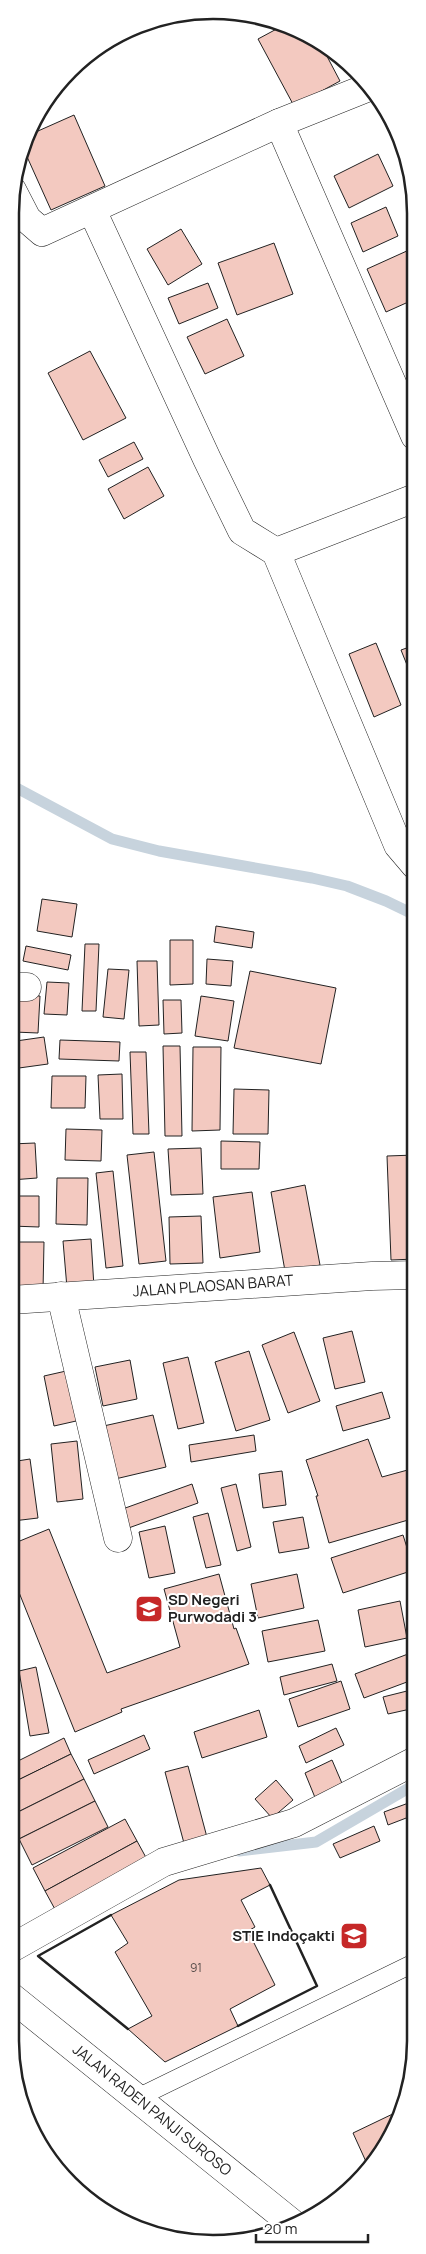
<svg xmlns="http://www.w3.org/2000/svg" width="426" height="2254" font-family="Manrope,sans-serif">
<rect width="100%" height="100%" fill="#fff"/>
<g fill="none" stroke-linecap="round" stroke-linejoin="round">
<!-- stream -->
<g stroke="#c7d3dd" stroke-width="11">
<polyline points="11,785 112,839 159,851 312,878 347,886 386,901 415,915"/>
<polyline points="239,1851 316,1842 414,1785"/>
</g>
</g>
<!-- building -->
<g fill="#f3c9c0" stroke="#222">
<polygon points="284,25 303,31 320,43 340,81 294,106 258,39"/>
<polygon points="74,115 105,186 51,210 24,150 29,135"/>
<polygon points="378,154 393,186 349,208 334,176"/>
<polygon points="386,207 398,236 363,252 351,223"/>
<polygon points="181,229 202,264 168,285 147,249"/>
<polygon points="274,243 293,294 237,315 218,263"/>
<polygon points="409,250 415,264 415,299 386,312 367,269"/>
<polygon points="208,283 218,308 179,324 168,298"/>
<polygon points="227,319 244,356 205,374 187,337"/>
<polygon points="90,351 126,418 83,440 48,373"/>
<polygon points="134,442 143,459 108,477 99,460"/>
<polygon points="148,467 164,496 124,519 108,489"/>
<polygon points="376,643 401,705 374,717 349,654"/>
<polygon points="415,645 415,685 401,650"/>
<polygon points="11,830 14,831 11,850"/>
<polygon points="42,899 77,904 72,937 37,931"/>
<polygon points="216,926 254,932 252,948 214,942"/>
<polygon points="170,940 193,940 193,984 170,985"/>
<polygon points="85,944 99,944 96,1011 82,1011"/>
<polygon points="26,946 71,955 68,970 23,961"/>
<polygon points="207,959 233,961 231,986 206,984"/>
<polygon points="137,961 157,961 159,1025 139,1026"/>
<polygon points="108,969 129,970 124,1019 103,1017"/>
<polygon points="250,971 336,988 321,1064 234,1048"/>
<polygon points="47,982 69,983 67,1015 44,1014"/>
<polygon points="15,995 40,996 38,1033 14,1032"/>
<polygon points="201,996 234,1001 228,1041 195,1036"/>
<polygon points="163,1000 181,1000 182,1033 164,1034"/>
<polygon points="44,1037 48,1064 19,1068 16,1041"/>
<polygon points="60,1040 120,1042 119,1061 59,1059"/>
<polygon points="163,1046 180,1046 182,1136 165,1136"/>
<polygon points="193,1047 221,1047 220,1130 192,1131"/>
<polygon points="130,1052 146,1052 149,1134 133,1134"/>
<polygon points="11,1055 16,1077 11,1079"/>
<polygon points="122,1074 123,1119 100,1119 98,1075"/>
<polygon points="52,1076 86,1076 85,1108 51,1108"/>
<polygon points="234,1089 269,1090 268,1134 233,1134"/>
<polygon points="66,1129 102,1130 101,1161 65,1160"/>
<polygon points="221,1141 260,1142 259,1169 221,1169"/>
<polygon points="35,1143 37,1178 11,1180 11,1144"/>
<polygon points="201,1148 203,1194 171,1195 168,1149"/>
<polygon points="154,1152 166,1261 139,1264 127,1155"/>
<polygon points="415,1155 415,1259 391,1260 387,1156"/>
<polygon points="113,1171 123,1266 106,1268 96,1173"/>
<polygon points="57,1178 88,1178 87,1225 56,1224"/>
<polygon points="305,1185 320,1265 285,1271 271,1192"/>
<polygon points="252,1192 260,1252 220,1258 213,1197"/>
<polygon points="11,1196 39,1196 39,1227 11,1226"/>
<polygon points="201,1216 203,1263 170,1264 169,1217"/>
<polygon points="91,1239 94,1287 67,1288 63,1241"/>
<polygon points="11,1242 44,1242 43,1291 11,1290"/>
<polygon points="352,1331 365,1382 335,1389 323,1338"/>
<polygon points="294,1332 320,1401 288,1413 262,1345"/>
<polygon points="249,1351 270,1420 236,1431 215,1362"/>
<polygon points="188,1357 204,1423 178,1429 163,1363"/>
<polygon points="130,1360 137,1399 103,1406 95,1367"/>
<polygon points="75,1369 85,1419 54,1426 44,1376"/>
<polygon points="382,1392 390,1418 343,1431 336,1406"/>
<polygon points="153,1415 166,1467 111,1480 99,1427"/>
<polygon points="254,1435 256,1451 191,1462 189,1445"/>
<polygon points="368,1439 382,1477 415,1468 415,1518 329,1543 316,1496 318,1496 306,1460"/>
<polygon points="77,1441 83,1499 57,1502 51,1444"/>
<polygon points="30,1459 38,1518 13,1521 10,1505 11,1462"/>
<polygon points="282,1471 286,1505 263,1508 259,1474"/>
<polygon points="192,1484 198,1503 123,1530 117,1511"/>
<polygon points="236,1484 251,1547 237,1551 221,1488"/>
<polygon points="208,1513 221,1565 206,1568 193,1517"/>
<polygon points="303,1517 309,1548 279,1553 273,1522"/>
<polygon points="165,1526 175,1573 149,1578 139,1532"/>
<polygon points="49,1529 107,1673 180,1647 164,1589 219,1574 234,1629 236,1628 249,1664 121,1709 122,1712 75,1732 10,1570 10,1545"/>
<polygon points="403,1535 414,1570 343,1593 331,1558"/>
<polygon points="297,1574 304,1608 258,1618 251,1584"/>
<polygon points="400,1601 407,1638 365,1647 358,1610"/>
<polygon points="318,1620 325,1651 268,1662 262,1631"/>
<polygon points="408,1654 415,1672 415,1679 364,1698 355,1674"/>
<polygon points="332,1664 337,1681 284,1695 280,1677"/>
<polygon points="36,1667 49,1733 30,1736 19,1671"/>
<polygon points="341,1681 350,1709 298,1727 289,1699"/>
<polygon points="415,1689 415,1708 388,1714 383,1697"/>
<polygon points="10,1701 14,1759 10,1759"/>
<polygon points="259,1710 267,1737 202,1758 194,1732"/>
<polygon points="336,1728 344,1745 306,1763 299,1746"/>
<polygon points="144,1735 150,1749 94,1774 88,1760"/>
<polygon points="64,1738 71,1754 10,1784 10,1765"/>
<polygon points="71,1754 84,1779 10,1816 10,1784"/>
<polygon points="332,1760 344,1788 316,1800 305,1773"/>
<polygon points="188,1766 208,1841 185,1847 165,1772"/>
<polygon points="84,1779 95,1801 19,1839 10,1821 10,1816"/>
<polygon points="276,1780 293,1800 272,1818 255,1799"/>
<polygon points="95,1801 108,1827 32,1865 19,1839"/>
<polygon points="414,1801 414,1815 388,1825 384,1812"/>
<polygon points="125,1819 137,1841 45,1891 33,1868"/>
<polygon points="374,1826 380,1841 340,1858 333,1844"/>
<polygon points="137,1841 149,1863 57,1913 45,1891"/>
<polygon points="261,1868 270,1885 241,1900 255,1927 248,1931 275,1985 230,2009 238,2026 165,2062 128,2029 152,2016 115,1952 128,1943 111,1915 179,1880"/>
<polygon points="401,2110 395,2131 368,2166 353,2133"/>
</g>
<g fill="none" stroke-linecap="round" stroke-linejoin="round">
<defs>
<polyline id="lane" points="137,2098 414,1963"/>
<g id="street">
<polyline points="279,123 415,436"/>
<polyline points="12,190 27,219 42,232 279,123 369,87"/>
<polyline points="92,210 207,459 242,531 276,552 398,845 415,865"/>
<polyline points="276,552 415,498"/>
<polyline points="11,987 27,987"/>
<polyline points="61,1296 118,1538"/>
<polyline points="10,1949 164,1862 294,1823 415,1761"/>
</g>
<polyline id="secondary" points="11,1300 372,1276 415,1275"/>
<polyline id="highway" points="10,1996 293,2224"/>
</defs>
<!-- lane casing -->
<use href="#lane" stroke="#222" stroke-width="19"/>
<!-- street casing -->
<use href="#street" stroke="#222" stroke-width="29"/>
<!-- secondary casing -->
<use href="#secondary" stroke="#222" stroke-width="29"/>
<!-- highway casing -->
<use href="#highway" stroke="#222" stroke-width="29"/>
<!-- lane -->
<use href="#lane" stroke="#fff" stroke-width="18"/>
<!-- street -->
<use href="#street" stroke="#fff" stroke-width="28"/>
<!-- secondary -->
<use href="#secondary" stroke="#fff" stroke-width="28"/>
<!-- highway -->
<use href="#highway" stroke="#fff" stroke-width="28"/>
<!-- wall -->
<g stroke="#222" stroke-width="2.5">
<polyline points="111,1915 38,1956 128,2029"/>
<polyline points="238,2026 317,1986 270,1885"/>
</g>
</g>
<!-- icons -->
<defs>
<symbol id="school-square" viewBox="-11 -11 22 22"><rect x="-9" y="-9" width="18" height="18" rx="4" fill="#c62828" stroke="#fff"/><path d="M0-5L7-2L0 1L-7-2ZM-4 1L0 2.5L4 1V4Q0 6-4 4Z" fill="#fff"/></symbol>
<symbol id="university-square" viewBox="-11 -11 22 22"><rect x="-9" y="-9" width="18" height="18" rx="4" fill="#c62828" stroke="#fff"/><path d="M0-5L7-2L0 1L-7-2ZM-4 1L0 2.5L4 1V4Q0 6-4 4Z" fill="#fff"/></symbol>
</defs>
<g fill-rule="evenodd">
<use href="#school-square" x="133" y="1593" width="32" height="32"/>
<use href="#university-square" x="338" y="1920" width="32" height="32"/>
</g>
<g text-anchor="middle" stroke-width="4" stroke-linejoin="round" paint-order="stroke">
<!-- number labels -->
<g font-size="12" fill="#564c4a">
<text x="196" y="1972">91</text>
</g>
<!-- street labels -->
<g font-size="15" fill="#222" stroke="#fff">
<text transform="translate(213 1286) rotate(-4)" y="5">JALAN PLAOSAN BARAT</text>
<text transform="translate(152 2110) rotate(39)" y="5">JALAN RADEN PANJI SUROSO</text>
</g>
<!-- poi labels -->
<g font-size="15" font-weight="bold" fill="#222" stroke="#fff" text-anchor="start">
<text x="168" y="1605">SD Negeri<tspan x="168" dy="17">Purwodadi 3</tspan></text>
<text x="335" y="1941" text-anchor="end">STIE Indoçakti</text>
</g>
</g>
<!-- crop -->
<path d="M0 0H426V2254H0ZM213 19H213A194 194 0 0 1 407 213V2041A194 194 0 0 1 213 2235H213A194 194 0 0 1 19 2041V213A194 194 0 0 1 213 19Z" fill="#fff" fill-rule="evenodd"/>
<path fill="none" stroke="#222" stroke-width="2.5" d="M213 19H213A194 194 0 0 1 407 213V2041A194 194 0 0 1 213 2235H213A194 194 0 0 1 19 2041V213A194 194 0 0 1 213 19Z"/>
<!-- scale -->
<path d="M256 2234v8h112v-8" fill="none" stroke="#222222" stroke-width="2.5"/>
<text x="264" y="2234" font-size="15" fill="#222222" stroke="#ffffff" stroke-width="4" paint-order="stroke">20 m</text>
</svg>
